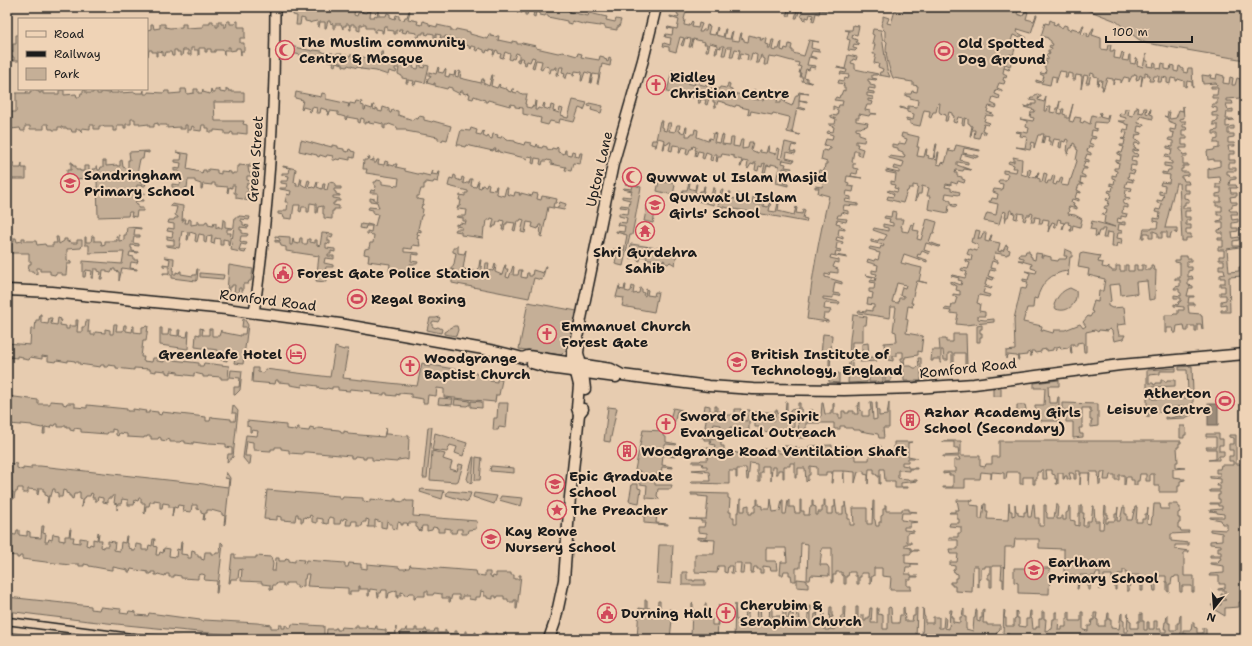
<svg xmlns="http://www.w3.org/2000/svg" width="1252" height="646" font-family="'Shantell Sans',sans-serif">
<rect width="100%" height="100%" fill="#e7ccb0"/>
<filter id="ink" filterUnits="userSpaceOnUse"><feTurbulence type="fractalNoise" baseFrequency=".025" numOctaves="2"/><feDisplacementMap in="SourceGraphic" scale="8" xChannelSelector="R" yChannelSelector="G"/><feConvolveMatrix kernelMatrix="1 2 1 2 8 2 1 2 1" color-interpolation-filters="sRGB"/></filter>
<g filter="url(#ink)">
<!-- green -->
<g fill="#c5af97" stroke="#70665a" fill-rule="evenodd">
<polygon points="303,7 325,7 333,9 333,7 352,10 353,7 355,7 354,15 357,16 358,13 360,13 362,8 363,8 362,12 366,13 367,11 369,12 370,9 371,10 370,17 374,17 375,15 377,16 378,11 379,11 379,16 386,16 387,13 390,14 390,17 395,19 396,15 399,16 399,19 404,20 405,17 407,17 409,11 410,11 408,19 418,21 417,24 422,25 423,21 429,23 429,25 437,27 437,25 451,28 451,31 455,31 456,29 470,32 470,34 488,39 489,34 491,34 491,36 496,37 497,36 499,36 498,40 512,43 512,41 517,42 517,44 521,44 522,43 536,46 536,48 558,53 563,52 577,56 578,53 582,54 581,57 599,60 600,56 604,57 604,59 607,60 606,61 608,62 609,58 611,59 610,66 602,64 598,84 597,84 599,75 593,74 591,83 590,83 592,74 585,72 582,81 581,81 582,72 575,71 574,76 573,76 573,73 568,72 566,78 564,78 565,73 562,72 563,67 560,67 558,76 556,75 557,67 555,67 554,69 551,69 550,73 548,72 549,67 544,66 542,70 540,69 542,61 536,60 534,68 532,67 535,58 532,57 530,62 527,61 526,65 524,64 525,62 522,61 523,58 520,58 519,62 517,61 517,59 519,59 519,54 516,53 514,59 512,58 511,60 509,59 510,54 505,52 503,58 500,57 501,54 498,53 498,51 496,50 494,55 493,55 494,50 490,49 490,51 487,50 486,53 484,52 484,50 479,48 478,51 475,50 476,47 471,46 470,49 469,48 469,46 463,44 462,47 460,46 461,41 453,39 453,38 445,36 445,38 440,38 441,35 436,34 436,38 434,38 434,34 429,33 428,35 425,34 426,32 423,32 423,34 420,34 419,37 416,37 417,33 410,32 409,33 409,31 407,30 406,33 401,32 402,29 399,29 399,31 396,30 396,34 394,34 394,31 387,30 387,26 384,26 383,33 382,33 382,30 377,29 376,32 374,32 374,28 366,28 366,24 363,24 363,25 360,25 360,31 357,30 357,26 354,26 354,24 351,24 351,30 350,30 349,24 346,24 346,26 343,26 343,29 341,24 335,24 335,29 333,28 333,24 330,23 330,21 328,21 326,28 325,28 325,22 320,22 319,27 318,27 318,22 317,21 312,22 310,23 310,22 305,21 305,19 301,18 300,25 296,25 297,16 293,15 293,10 302,11"/>
<polygon points="514,7 549,7 551,8 551,11 555,11 556,7 560,7 560,10 569,10 569,12 588,16 589,13 607,17 606,20 615,22 616,19 621,20 619,27 617,27 617,30 605,28 605,26 600,25 600,26 586,24 586,25 572,21 572,24 567,23 567,21 548,17 548,15 545,15 545,16 540,15 540,13 536,12 535,17 533,16 534,12 528,11 527,15 525,15 525,10 523,9 522,13 519,12 518,13 517,13 518,9 513,8"/>
<polygon points="788,7 812,7 812,9 820,10 820,7 827,7 826,11 820,10 819,14 816,13 814,22 812,21 813,15 810,14 809,18 806,17 806,20 803,19 804,17 801,16 802,9 800,9 797,18 795,18 797,11 794,11 794,8 791,7 789,16 787,16"/>
<path d="M896,7H1002L1009,9L1010,7H1013L1012,10L1015,12L1017,7H1018L1019,9L1017,14L1023,16L1025,11L1028,12L1026,19L1034,21L1036,15H1037L1031,33L1018,29L1017,32L1027,38L1020,36L1019,37L1013,35L1011,41L1024,47V48L1016,46L1013,55L1010,54L1008,57H1007L1006,59L1012,61L1010,66L1005,64L1004,67L1010,69L1009,70L1004,68L1003,73L1007,75L1006,78L1004,77L1003,80L1005,81L1004,84L999,83L997,88L1002,90V92L996,90L995,94L1000,96L999,99L993,97L991,103L997,106L996,108L989,106L987,112L993,114V116L986,115L984,121L990,123L988,125L984,124L982,130L986,132L985,134L981,132L979,138L974,137L975,130H972L971,136H970L972,126L970,125V124L968,123V119L965,118L964,125L962,124L963,118L958,117L956,123L953,122L954,116L952,115V113L949,112L947,121H945L946,115L940,113L939,111L940,103H938L936,112H933L931,118L929,117L930,111L924,110L920,126L910,124V121L906,120V118L913,120L914,114L907,112V110L900,108V107L908,109V106L917,107L918,100L910,98V97L906,96V94H911L912,91L917,92L918,86L913,85V82L906,81V80L893,78C889,69 884,52 887,42L885,40V31L883,29L881,25L883,20V16L889,18L887,23L891,24Z"/>
<polygon points="1080,7 1245,7 1245,60 1146,43 1138,39 1116,21"/>
<polygon points="672,8 686,12 684,19 685,20 684,25 689,26 692,21 693,22 692,27 698,28 699,23 702,24 699,32 702,32 703,30 706,30 707,25 710,26 708,34 715,35 717,27 718,28 716,35 723,37 725,29 726,29 724,38 730,39 732,31 733,31 731,40 739,41 741,33 742,33 741,38 744,39 744,41 748,42 749,35 761,38 760,40 762,40 763,38 767,39 766,44 769,45 768,49 770,49 772,40 774,40 772,50 776,51 776,49 779,49 781,42 782,42 781,50 784,51 785,48 788,49 789,44 792,45 791,50 793,50 793,53 804,56 809,40 819,42 812,41 811,48 819,50 819,52 812,51 810,56 817,58 817,59 809,57 807,65 816,66 815,68 810,67 809,70 806,69 804,77 807,78 807,81 812,83 802,81 803,77 800,77 801,73 799,73 801,67 798,66 799,63 777,57 776,58 769,57 767,65 764,65 765,59 763,58 763,56 761,55 759,63 756,63 757,55 752,53 750,61 747,60 748,55 741,53 740,59 738,59 740,50 735,49 733,57 730,57 732,47 727,47 725,55 722,55 724,46 721,46 721,48 718,47 717,53 715,53 717,45 710,43 708,51 706,51 707,44 704,44 705,42 693,39 691,47 689,47 691,39 685,38 683,46 681,45 684,38 680,37 676,52 669,50 669,47 663,46 664,43 670,45 671,38 665,37 666,34 672,35 673,29 667,28 668,27 677,29 679,20 670,17 670,16 678,18 679,15 677,14 678,11 672,9"/>
<polygon points="1050,20 1054,22 1053,24 1056,25 1057,23 1058,23 1058,26 1062,28 1064,25 1067,26 1067,29 1071,30 1072,28 1078,30 1077,31 1080,32 1083,25 1084,25 1081,34 1084,35 1085,32 1088,34 1087,36 1089,37 1093,28 1094,28 1092,35 1101,38 1101,49 1107,50 1108,45 1111,45 1110,51 1113,51 1113,50 1115,50 1114,58 1120,59 1122,52 1124,54 1122,60 1128,61 1129,55 1130,55 1130,63 1135,64 1136,58 1138,59 1137,65 1143,67 1146,54 1146,61 1148,61 1147,66 1153,67 1154,62 1156,63 1156,68 1161,69 1162,63 1165,64 1165,69 1170,70 1171,65 1174,66 1174,71 1178,72 1179,66 1181,67 1181,68 1183,69 1183,72 1187,73 1188,68 1192,68 1193,88 1192,87 1192,82 1187,81 1186,87 1184,86 1184,81 1178,79 1177,81 1176,81 1176,79 1171,78 1170,84 1167,83 1167,78 1162,77 1161,82 1158,82 1159,76 1154,76 1153,81 1149,81 1150,75 1147,75 1148,73 1145,72 1145,76 1143,76 1141,86 1142,76 1140,75 1139,79 1136,80 1137,75 1135,74 1134,76 1132,76 1129,82 1129,78 1124,77 1121,83 1121,80 1115,79 1113,85 1113,79 1107,78 1103,90 1102,90 1103,86 1101,86 1102,80 1099,80 1098,85 1097,85 1098,77 1094,76 1094,74 1091,73 1089,83 1086,83 1088,76 1084,75 1081,89 1082,76 1076,75 1075,80 1073,80 1073,74 1068,73 1067,78 1065,78 1066,72 1060,71 1056,83 1056,77 1052,76 1050,85 1036,82 1036,80 1042,82 1044,76 1040,74 1041,73 1045,74 1046,70 1045,69 1045,66 1043,66 1044,63 1046,64 1047,62 1044,61 1045,59 1048,60 1048,58 1046,56 1047,54 1049,55 1050,53 1048,52 1048,50 1051,50 1052,48 1049,47 1050,45 1052,46 1053,44 1051,43 1051,41 1048,39 1048,38 1041,36 1045,23 1049,24"/>
<polygon points="210,21 213,21 213,24 216,24 216,27 218,27 218,21 221,21 221,24 224,24 224,27 226,27 227,21 230,21 230,24 235,24 236,21 238,21 238,27 245,27 245,38 240,38 240,43 244,43 244,51 241,51 241,55 240,48 236,48 236,50 230,51 230,47 228,47 228,50 224,50 224,55 223,50 215,50 215,52 211,52 211,49 207,49 207,52 205,52 205,48 199,48 199,55 198,55 198,50 194,50 194,48 191,48 191,55 188,55 188,50 183,50 182,56 180,56 180,52 177,52 177,50 174,50 174,56 172,56 171,52 166,52 165,56 163,56 163,52 157,51 157,56 156,56 156,52 152,52 152,50 149,50 148,56 147,30 151,29 151,24 153,24 154,29 160,28 160,24 165,24 165,27 170,28 182,27 182,24 186,24 186,28 203,27 203,24 210,24"/>
<polygon points="853,25 859,26 857,35 853,34 852,38 857,40 856,42 859,44 858,45 854,44 853,48 857,49 855,51 848,50 850,40 847,39 849,31 845,30 852,30"/>
<polygon points="873,29 881,30 887,70 890,77 879,75 880,72 882,72 883,69 878,67 879,64 874,63 876,54 873,54 875,44 872,44 874,35 872,34"/>
<polygon points="16,35 19,35 19,61 8,61 8,60 14,60 14,57 10,57 11,52 13,52 13,44 16,44"/>
<polygon points="290,46 313,51 314,50 322,51 323,52 326,53 326,54 329,55 329,53 333,53 333,55 335,56 335,54 342,54 342,57 344,57 345,55 350,56 350,55 353,55 353,57 355,57 356,56 358,56 358,58 360,59 361,57 380,59 381,52 383,52 381,58 384,58 383,62 387,63 387,59 390,59 389,62 392,62 392,64 396,65 397,60 398,60 397,65 399,66 400,63 403,64 403,61 406,62 405,66 410,67 411,62 414,63 413,68 418,69 419,64 421,64 421,67 424,68 425,65 429,66 425,83 416,81 415,85 413,84 414,81 408,80 408,83 406,83 407,79 402,78 402,76 398,74 399,68 395,68 395,70 397,71 396,73 389,71 388,75 376,71 361,69 361,68 357,67 357,68 348,65 347,67 343,66 343,64 336,62 335,66 333,65 334,62 316,58 315,61 313,61 314,57 312,56 311,58 289,52"/>
<path d="M848,55L857,57L856,60L853,59L851,63L855,64V69L878,74L877,75H872V78L877,79L876,80L868,79V81L870,82V85L875,86V89L869,88L868,91L874,92V94L867,93V96L873,97V100L868,99V101L873,102L872,105H867L865,110L870,111V113L877,114H870L869,116L859,114V118H856V121L868,123L867,126L862,127L861,128H856V130L859,131V134L865,136L864,142L856,141V144H858L857,147L863,149L861,156L858,155V151H854L852,162L856,163V164H853V168L858,169L857,174L852,173L851,176L862,178L847,176L846,182L849,183L848,186L854,187L853,192L847,191L846,196L851,197V200L846,199L845,202L858,204V206L844,205L843,210L848,211V214L842,212L841,215H838L837,218L847,219L846,222L837,220L836,223L840,224V226L845,228V230L839,229L838,235L843,236V239L837,237L836,240L843,242L842,244L837,243L836,249L841,250L840,252L836,251L835,255L847,257V258L831,255L830,258L839,260V263L835,262L833,267L838,269V273L830,272L829,275L825,274V277L842,282V284L835,282L833,293L840,294L839,296L833,295V298L823,297V299L840,302L839,304L825,303L824,309L831,310L829,314H824L823,319L828,321V322L807,319C812,278 819,236 829,196L818,193L819,188H815V186L822,187L823,182L816,181L817,178L825,180L827,177L822,176L823,174L818,173L819,170L824,171L825,164H827V162L821,160L823,150L828,151L829,149H831V147L824,145L826,139L832,140L833,135L827,133L828,131L833,132L834,127L829,125V124H835L836,119L831,117V115L837,116L838,110L833,109V106L838,108L839,105H842L843,101L834,100L836,97L839,98L840,95H841L843,90L845,91V87H843L844,84L838,83L839,80L844,81L845,78L848,79L849,75L840,74L841,72L846,73L847,70L837,68V67L845,69Z"/>
<polygon points="438,67 439,68 438,72 443,73 445,69 446,70 445,76 449,77 449,75 454,76 455,71 456,72 455,76 458,77 459,71 461,72 460,78 481,83 482,79 484,79 483,83 489,86 492,75 493,75 491,86 497,88 499,84 500,85 499,87 505,89 506,87 506,89 508,90 508,91 511,92 512,89 514,89 513,92 517,93 518,91 522,94 527,94 525,104 526,104 526,107 531,108 532,106 534,107 535,101 536,101 535,110 537,110 538,108 542,109 544,103 545,104 544,108 550,110 551,105 554,106 553,111 559,113 560,108 563,109 561,115 564,116 564,117 568,118 573,100 587,103 584,110 579,108 574,122 560,119 559,123 550,121 548,125 540,123 541,118 523,114 523,108 515,107 515,105 511,104 510,106 488,100 487,102 485,102 485,100 474,96 473,99 469,98 470,94 467,93 466,94 463,93 463,91 461,91 460,94 452,90 452,88 448,87 447,89 435,86 435,83 434,83 434,85 427,83 428,78 430,78 431,76 429,76 429,72 436,74"/>
<polygon points="672,70 673,71 672,78 677,79 679,72 680,72 678,79 682,80 682,82 694,85 696,76 698,76 696,81 699,82 699,84 707,86 707,88 709,89 711,80 714,80 712,89 715,90 715,88 719,89 720,87 727,88 728,83 730,84 729,89 732,90 732,93 743,95 743,92 749,93 748,97 752,98 754,89 755,90 753,99 759,100 760,94 761,95 760,99 764,100 765,97 768,97 769,93 770,93 769,97 775,99 777,95 778,95 777,103 781,103 781,100 784,101 785,97 787,97 785,103 792,106 796,95 798,95 799,92 809,94 800,93 799,100 807,101 807,102 799,100 799,107 806,109 805,110 797,108 792,132 800,135 787,132 790,118 789,117 773,113 772,115 751,111 750,115 748,114 749,109 740,107 740,106 736,105 735,107 726,104 726,103 718,101 716,107 714,107 715,102 713,102 713,99 709,98 707,105 705,104 706,100 701,99 700,103 698,103 699,97 695,96 694,98 681,94 681,92 677,91 676,94 667,92"/>
<polygon points="1217,74 1224,76 1223,83 1229,84 1230,77 1233,78 1232,85 1235,85 1237,78 1240,79 1241,98 1226,99 1226,101 1232,101 1233,104 1226,104 1228,110 1233,109 1233,112 1227,112 1226,119 1233,119 1234,120 1226,121 1226,127 1234,126 1234,129 1228,129 1228,134 1234,134 1234,137 1228,138 1228,143 1234,143 1235,146 1228,146 1229,151 1235,151 1235,154 1229,154 1229,160 1235,160 1235,163 1229,163 1229,168 1236,168 1236,171 1227,171 1227,174 1229,174 1230,177 1236,177 1236,179 1230,180 1229,185 1236,185 1237,188 1230,188 1231,193 1237,193 1237,196 1230,197 1231,202 1237,202 1237,204 1232,205 1232,208 1229,208 1230,211 1237,211 1238,214 1231,214 1232,220 1238,219 1238,222 1232,223 1232,228 1238,228 1238,231 1232,232 1233,238 1239,237 1239,240 1233,241 1233,246 1239,246 1239,247 1227,249 1229,272 1239,271 1239,267 1245,267 1245,261 1245,279 1243,279 1243,276 1229,277 1230,312 1221,312 1221,310 1226,310 1226,304 1221,305 1221,301 1226,300 1226,295 1220,295 1220,292 1225,292 1225,286 1220,286 1220,283 1225,283 1225,278 1220,278 1220,275 1225,274 1224,269 1219,269 1219,265 1224,265 1224,260 1219,260 1219,256 1224,256 1224,250 1218,250 1218,247 1223,247 1223,240 1218,240 1218,238 1223,238 1223,233 1218,233 1218,230 1223,229 1223,222 1217,222 1217,221 1222,220 1222,215 1217,215 1217,211 1222,211 1222,206 1216,206 1216,202 1221,202 1221,197 1216,197 1216,194 1221,193 1221,188 1216,188 1216,184 1221,184 1220,177 1208,178 1208,169 1220,166 1220,161 1214,161 1214,159 1208,160 1207,151 1214,150 1214,149 1219,148 1219,143 1214,143 1214,140 1218,139 1218,134 1213,134 1213,131 1218,130 1218,125 1213,125 1213,122 1218,121 1218,116 1212,116 1212,113 1217,112 1217,108 1212,107 1212,104 1217,104 1217,98 1212,98 1212,95 1217,95 1218,88 1211,88 1211,86 1217,86 1216,83 1203,84 1202,75 1209,76 1209,75 1211,75 1210,78 1216,79"/>
<polygon points="35,89 36,91 39,91 39,93 41,93 41,91 43,91 43,94 59,94 59,90 64,90 64,95 76,94 77,97 80,97 81,93 83,93 83,90 86,90 86,93 93,93 93,90 97,90 97,94 101,94 101,90 102,92 110,93 110,90 111,93 118,93 118,90 119,93 135,92 136,93 143,93 144,90 144,94 148,94 148,92 164,93 165,91 169,91 169,94 181,93 181,89 186,89 187,94 194,93 194,89 198,89 198,93 202,93 203,89 203,92 210,94 211,89 212,93 215,93 215,90 219,90 220,89 220,92 226,93 226,89 228,89 229,91 232,91 232,92 244,92 244,102 214,102 215,121 244,121 243,124 247,125 247,134 238,133 238,135 233,135 233,133 231,132 230,134 225,134 225,131 214,130 214,132 209,132 209,128 205,128 205,125 202,125 201,131 194,130 194,127 192,126 191,130 188,130 188,132 187,132 187,125 185,125 185,129 180,129 180,127 167,128 167,125 158,125 158,123 154,124 154,127 149,127 149,124 140,125 140,123 135,123 135,119 131,119 131,124 126,124 126,128 124,128 124,125 117,125 117,131 113,131 113,127 104,127 103,126 99,126 99,129 94,129 94,125 90,125 90,129 82,128 82,132 81,132 80,129 76,129 76,132 72,132 71,129 67,129 67,128 62,128 62,127 58,127 58,130 53,130 53,129 49,129 48,124 44,124 44,129 30,129 30,126 25,126 25,131 21,131 20,128 11,129 11,112 16,112 16,93 26,93 27,91 27,94 30,94 30,91 34,91"/>
<polygon points="296,92 321,97 322,93 326,94 326,99 349,104 348,107 349,107 350,103 355,104 356,101 362,102 361,105 364,106 364,110 365,110 366,107 372,109 373,105 374,105 373,109 376,110 376,108 378,109 378,111 382,112 383,107 389,109 389,111 390,113 391,113 392,110 398,111 398,115 413,120 414,118 418,119 419,116 424,117 424,120 432,122 433,121 451,126 447,140 443,139 442,141 438,140 438,137 406,131 406,129 397,129 397,127 389,124 388,125 385,125 385,129 383,128 383,124 375,122 374,124 369,123 369,121 368,123 366,122 366,124 364,124 364,119 361,118 360,123 358,122 358,119 347,117 346,120 345,119 345,117 338,115 338,112 330,111 329,115 327,115 328,112 326,111 327,110 321,108 320,113 316,113 317,108 312,107 311,112 309,111 310,109 303,107 302,110 301,109 303,100 295,98"/>
<polygon points="1037,94 1041,95 1041,97 1039,97 1038,100 1044,102 1046,97 1044,111 1047,111 1048,106 1051,106 1050,112 1055,113 1056,108 1058,108 1060,101 1058,113 1061,114 1062,109 1064,109 1063,114 1066,115 1066,118 1069,118 1073,104 1069,121 1073,122 1075,117 1081,118 1080,122 1083,123 1084,121 1090,124 1092,115 1099,117 1100,112 1101,113 1100,117 1107,119 1108,114 1109,115 1107,123 1095,122 1094,128 1097,129 1097,131 1092,130 1091,136 1096,137 1095,139 1091,138 1089,143 1094,145 1093,147 1089,146 1087,151 1091,153 1091,155 1087,154 1085,159 1089,160 1089,162 1085,161 1083,167 1087,168 1087,169 1083,169 1081,174 1085,176 1085,178 1081,177 1080,183 1083,184 1083,185 1079,185 1077,190 1081,192 1081,193 1077,192 1075,198 1079,199 1079,201 1072,199 1071,202 1074,203 1073,206 1077,207 1077,209 1069,207 1068,209 1069,210 1068,214 1075,215 1082,219 1080,227 1073,225 1072,231 1070,231 1071,225 1068,224 1069,222 1065,222 1063,229 1062,229 1064,223 1060,222 1061,220 1058,219 1056,227 1053,227 1055,223 1052,222 1048,232 1049,226 1048,226 1049,220 1043,219 1042,224 1039,224 1040,218 1035,217 1034,222 1031,222 1033,214 1031,213 1030,215 1027,215 1025,221 1023,220 1024,214 1018,213 1017,219 1014,218 1015,213 1012,212 1012,210 1010,210 1008,217 1006,217 1005,223 1006,218 1005,218 1006,212 1003,211 999,224 984,221 987,213 996,215 998,204 989,202 989,201 991,201 992,198 997,199 998,194 993,192 994,189 1002,190 1003,184 998,183 999,180 1006,180 1008,174 1003,173 1003,170 1016,172 1017,168 1013,168 1014,165 1008,163 1009,161 1014,162 1014,159 1013,157 1022,159 1021,174 1027,176 1028,169 1031,170 1029,176 1036,178 1038,172 1039,172 1037,178 1040,179 1040,182 1042,182 1044,173 1047,174 1045,183 1047,184 1048,181 1051,181 1053,175 1055,176 1053,184 1056,185 1057,182 1059,183 1061,177 1063,178 1061,185 1068,186 1070,179 1071,179 1077,161 1076,160 1078,150 1076,149 1077,147 1075,147 1075,144 1073,143 1072,148 1070,148 1068,154 1067,154 1068,140 1066,139 1065,142 1062,141 1061,148 1059,147 1060,140 1054,139 1052,146 1050,145 1050,141 1048,141 1049,137 1045,136 1043,144 1042,143 1044,134 1041,134 1041,135 1038,135 1034,148 1034,143 1032,142 1030,150 1016,147 1025,148 1027,137 1020,136 1021,133 1016,132 1017,131 1028,133 1029,128 1026,127 1027,121 1020,119 1033,121 1034,118 1030,117 1031,112 1034,112 1035,110 1024,107 1024,106 1029,107 1029,105 1032,106 1032,104 1036,104 1036,101 1030,100 1031,97 1034,97 1035,95"/>
<polygon points="589,103 603,106 601,113 591,110 592,107 588,106"/>
<polygon points="1137,106 1139,107 1138,112 1143,113 1144,108 1147,108 1146,113 1149,114 1150,109 1151,109 1150,114 1153,115 1153,119 1141,116 1139,118 1138,123 1144,124 1143,127 1138,126 1137,132 1142,133 1142,134 1136,135 1135,140 1140,141 1140,144 1135,143 1134,148 1139,150 1138,151 1133,150 1133,153 1138,154 1137,157 1132,156 1131,161 1136,162 1136,166 1131,165 1130,170 1135,171 1134,174 1129,173 1128,178 1133,180 1133,182 1127,181 1125,187 1132,188 1131,191 1126,190 1125,197 1130,198 1129,200 1124,199 1123,204 1128,205 1128,208 1123,207 1122,213 1127,214 1126,217 1121,216 1121,219 1118,218 1117,222 1122,223 1122,222 1125,222 1125,225 1119,224 1118,230 1122,231 1122,233 1118,233 1117,238 1122,239 1121,244 1117,243 1116,247 1112,247 1113,233 1107,232 1106,238 1103,238 1105,229 1102,229 1102,231 1099,231 1097,237 1095,236 1096,230 1090,229 1092,221 1115,227 1104,223 1105,216 1102,215 1103,213 1106,214 1107,209 1104,208 1105,206 1108,206 1109,201 1106,200 1107,198 1110,199 1111,193 1108,192 1109,190 1112,191 1113,186 1110,185 1110,183 1114,184 1115,179 1112,178 1112,175 1116,176 1117,171 1114,170 1114,168 1118,168 1119,163 1116,162 1116,160 1120,161 1121,155 1118,154 1118,152 1122,153 1124,147 1120,146 1120,145 1124,145 1125,140 1121,139 1122,138 1125,139 1127,133 1123,132 1124,129 1128,130 1129,125 1125,124 1125,123 1118,121 1125,121 1126,118 1119,116 1120,113 1124,114 1125,109 1129,109 1128,115 1133,116 1135,109 1137,109"/>
<polygon points="1183,106 1184,118 1180,119 1180,121 1186,121 1186,124 1183,124 1183,127 1186,127 1187,130 1182,130 1182,136 1187,136 1187,139 1182,139 1182,145 1187,145 1187,148 1180,148 1180,151 1182,151 1183,155 1187,154 1187,157 1183,157 1183,164 1188,164 1188,166 1183,166 1183,169 1181,169 1181,172 1188,172 1188,175 1181,176 1181,178 1183,178 1184,181 1188,181 1189,184 1184,184 1184,190 1189,190 1189,193 1184,193 1184,198 1189,199 1189,202 1185,202 1185,205 1183,205 1183,208 1190,208 1190,211 1185,211 1185,217 1190,217 1190,220 1186,220 1186,225 1191,225 1191,229 1186,229 1186,234 1191,234 1191,238 1186,238 1186,241 1182,241 1179,183 1176,183 1165,228 1177,228 1177,233 1176,234 1176,232 1171,233 1170,238 1167,238 1167,232 1162,232 1162,238 1158,238 1158,233 1153,231 1153,238 1149,238 1149,233 1144,233 1144,238 1142,238 1144,229 1152,229 1152,228 1157,228 1158,222 1154,221 1154,218 1159,219 1160,213 1155,212 1156,209 1160,210 1162,204 1157,203 1157,200 1162,201 1164,195 1159,194 1159,191 1164,192 1165,186 1160,185 1161,182 1169,183 1170,175 1162,174 1162,172 1167,173 1168,170 1171,170 1171,167 1164,166 1164,163 1172,164 1172,162 1170,161 1170,158 1165,157 1166,154 1171,155 1172,149 1167,148 1167,146 1173,147 1173,141 1168,140 1169,138 1173,138 1174,133 1170,132 1170,129 1175,130 1176,124 1168,121 1168,118 1164,116 1167,117 1168,112 1170,112 1169,117 1170,119 1176,118 1179,110 1183,111"/>
<polygon points="660,121 662,121 661,127 664,128 663,130 666,131 668,123 671,123 669,131 675,132 677,125 680,125 679,131 684,133 686,127 687,127 686,136 690,136 691,134 694,134 695,129 698,130 697,137 708,141 709,138 712,139 713,133 716,134 714,142 720,143 722,135 724,136 722,144 730,145 731,138 734,138 733,146 739,147 741,140 743,140 742,149 748,148 749,142 753,142 751,150 758,153 759,150 760,150 760,152 766,153 768,146 769,146 768,152 776,154 777,148 780,149 778,158 781,159 785,142 797,145 796,146 792,145 790,151 796,152 795,154 787,152 786,158 794,160 793,162 783,160 782,163 786,164 785,167 792,168 791,170 783,168 783,175 790,176 790,178 782,177 783,183 788,184 788,186 776,183 779,166 771,164 771,166 767,165 765,173 763,172 765,164 763,163 762,167 759,166 758,171 755,170 756,163 754,163 754,165 751,164 748,169 747,168 748,162 743,161 741,167 740,167 742,160 734,158 734,156 722,154 721,157 718,157 717,162 716,161 717,154 714,154 713,161 710,160 711,154 706,152 704,159 702,158 703,152 698,151 696,157 695,156 696,150 695,150 696,147 693,146 692,149 690,149 688,155 686,154 687,148 682,147 680,153 679,153 680,146 673,145 672,151 669,150 671,142 669,142 668,144 665,143 664,149 663,149 665,140 658,138 656,147 654,147 655,145 651,144 652,140 656,140"/>
<polygon points="471,128 477,130 476,134 481,135 483,131 484,132 483,136 487,138 488,135 489,136 489,138 492,139 493,134 498,135 497,137 501,138 502,136 504,137 504,138 506,140 515,141 515,142 524,145 525,142 531,143 531,145 536,147 537,144 538,145 538,147 542,148 543,146 547,147 547,149 551,150 552,148 556,149 557,147 558,148 558,152 564,154 565,150 566,150 566,154 571,155 572,151 575,152 574,156 579,157 580,153 582,153 580,164 573,163 571,171 565,170 566,167 551,164 551,161 547,160 546,161 543,161 542,165 540,164 541,159 535,158 534,164 532,163 533,157 528,156 527,159 525,158 499,152 499,150 498,150 498,152 495,151 496,149 494,149 493,151 466,145 465,147 461,146 461,145 457,145 461,130 470,131"/>
<polygon points="902,133 919,137 917,147 919,147 917,156 924,157 926,149 927,149 926,155 929,156 928,158 933,159 936,144 937,144 934,159 937,160 938,152 939,152 937,164 941,165 942,162 945,163 949,149 949,151 954,152 956,145 980,150 980,151 964,148 963,153 979,156 979,157 976,157 976,158 962,154 960,160 968,162 968,164 958,162 957,162 957,165 971,170 964,169 963,171 956,170 955,173 957,173 957,176 962,177 962,179 965,180 964,183 958,181 957,184 951,182 951,185 946,184 945,187 951,188 951,190 960,192 959,195 946,193 945,198 951,201 951,203 957,205 956,207 949,205 948,213 928,209 930,196 927,196 929,188 922,186 921,194 918,194 916,201 915,200 918,186 913,185 913,188 909,188 908,191 907,191 903,203 887,199 888,196 893,197 894,194 887,191 889,191 889,190 897,192 898,189 894,188 895,185 891,184 891,181 895,182 896,174 886,172 886,170 899,173 899,170 893,169 894,166 902,168 904,162 889,158 889,156 904,158 905,155 903,154 903,152 898,150 898,148 892,147 892,144 898,145 899,143 905,144 907,139 901,137"/>
<polygon points="301,140 323,146 324,145 332,147 332,145 338,146 338,148 344,149 344,151 348,152 349,149 351,150 351,151 355,152 354,158 350,157 350,160 340,158 340,160 336,159 335,160 332,160 333,156 327,155 326,157 320,155 319,157 317,156 317,155 299,151"/>
<polygon points="149,151 149,153 144,152 143,159 140,159 136,179 141,180 140,183 146,183 145,186 137,185 136,192 145,193 145,194 139,194 139,199 144,200 144,201 136,201 135,203 138,204 138,208 143,208 143,211 137,211 136,217 131,216 132,212 129,212 128,216 98,217 97,179 107,178 67,179 67,170 71,170 71,162 72,162 73,166 76,166 76,170 80,170 80,171 84,171 84,166 89,166 89,172 92,172 92,169 96,169 96,166 97,166 98,170 100,170 101,167 103,167 103,161 106,161 106,166 117,165 117,166 120,166 120,161 122,160 123,167 128,169 128,160 130,160 129,152"/>
<polygon points="176,152 189,154 187,169 200,172 200,173 202,174 203,170 206,170 206,172 208,172 208,169 217,170 217,173 221,174 221,171 231,172 231,174 233,174 233,173 237,173 237,167 239,167 239,165 249,166 249,164 255,165 255,167 248,167 249,173 254,174 254,176 247,176 247,180 253,182 253,184 247,183 246,187 247,189 252,190 252,192 246,192 245,197 251,198 251,201 244,200 243,199 236,198 236,193 234,193 235,185 232,185 232,188 229,187 228,193 227,192 228,187 215,186 215,183 212,183 212,185 203,184 202,189 201,189 201,184 195,182 195,180 188,180 187,188 185,188 184,196 179,195 180,192 182,191 177,191 177,188 172,187 172,184 180,185 182,174 179,174 179,171 174,171 174,168 180,169 181,163 175,162 175,160 181,160 182,154"/>
<polygon points="8,156 9,168 11,168 11,163 14,163 14,168 21,168 22,163 22,168 26,168 26,179 9,179"/>
<polygon points="368,157 370,158 369,160 372,161 373,159 374,159 374,163 376,163 377,160 379,160 378,164 384,165 385,161 388,162 387,164 394,166 395,164 397,164 396,167 405,169 405,171 422,175 422,174 430,176 432,170 433,170 432,174 438,175 439,172 440,172 438,182 434,181 433,183 426,182 426,184 424,184 424,189 421,189 419,196 417,196 417,199 424,200 423,205 422,205 421,208 423,209 422,216 421,216 418,229 421,230 421,232 418,231 417,234 420,235 418,235 417,239 419,240 420,246 413,245 412,249 404,248 404,252 419,253 419,255 412,254 411,261 418,262 417,264 410,264 409,267 415,268 414,271 405,269 404,273 389,271 390,264 368,261 369,255 364,254 365,249 369,248 370,243 373,243 374,235 367,234 367,231 371,232 372,226 366,226 365,229 360,228 361,224 367,225 367,224 375,226 378,214 373,213 373,210 368,209 369,207 379,208 377,202 370,201 370,198 375,199 375,201 377,201 378,193 370,193 371,190 375,191 376,186 374,185 374,182 376,182 377,180 382,181 382,184 398,186 399,178 366,173 367,169 363,169 364,160 367,160"/>
<polygon points="283,166 296,169 294,182 297,183 296,186 299,186 301,178 302,179 301,184 306,187 308,180 310,181 308,187 311,188 312,187 315,188 317,182 318,182 317,187 322,189 323,184 325,184 324,189 327,190 329,182 335,183 335,187 341,187 341,189 334,189 334,191 336,192 336,194 340,195 340,196 333,196 333,198 340,199 340,201 335,201 335,203 333,203 333,205 339,206 339,209 334,209 334,211 332,211 332,219 324,218 324,214 323,214 323,206 318,207 317,213 316,213 316,204 310,203 309,212 307,212 307,207 302,207 301,212 299,211 300,205 294,205 292,219 284,218 283,215 278,214 278,212 283,212 284,210 287,210 288,202 285,202 287,194 290,195 291,191 280,189 280,188 286,188 287,184 281,183 281,181 288,181 289,176 282,175 282,173 289,173 290,168 283,167"/>
<polygon points="454,175 456,176 456,179 461,181 462,177 464,178 463,183 465,184 466,183 469,183 470,179 472,179 471,186 476,187 478,181 479,181 478,187 481,188 482,185 486,186 487,183 489,184 488,189 495,190 496,186 497,186 496,191 497,191 497,194 504,196 506,188 508,188 507,194 514,196 515,192 520,193 519,195 521,195 521,193 532,196 533,193 538,194 537,199 541,200 542,196 548,197 557,199 556,203 554,203 553,207 558,208 560,202 566,204 564,210 548,207 542,237 540,236 541,225 539,225 538,229 532,227 533,223 527,222 525,233 521,232 524,220 521,219 520,221 517,221 515,231 513,230 515,223 507,222 507,224 505,224 504,230 502,230 504,221 501,220 500,222 497,222 496,226 494,226 493,228 492,228 494,219 491,218 490,220 487,220 486,227 484,227 483,238 461,235 461,232 455,231 456,229 462,229 462,227 456,226 456,224 459,225 460,223 465,224 466,221 463,221 463,218 456,217 457,216 466,216 467,210 457,209 458,206 460,206 461,200 459,200 460,195 465,196 465,193 468,193 468,191 448,186 450,178 453,179"/>
<polygon points="663,176 665,177 664,182 670,183 671,178 673,178 672,183 675,185 673,195 657,191 659,181 662,182"/>
<polygon points="689,182 690,183 689,188 695,190 696,184 697,184 695,193 699,194 700,191 703,191 704,186 705,186 703,195 711,196 713,188 715,188 713,198 715,199 714,205 681,197 683,190 687,190"/>
<polygon points="626,183 641,187 632,235 630,235 623,266 615,264 617,253 612,252 613,249 624,251 627,235 616,232 616,231 624,232 625,226 617,225 618,222 626,223 627,218 619,216 619,213 628,214 629,208 620,207 621,205 629,206 630,200 622,198 622,196 630,197 632,191 623,189 624,188 632,189 633,186 625,184"/>
<polygon points="721,190 723,190 721,198 727,199 729,192 731,192 730,198 736,199 737,194 739,194 738,200 743,201 745,195 748,196 746,202 752,203 753,197 756,198 755,204 760,205 762,199 764,200 763,206 768,207 770,201 771,201 769,211 776,212 778,203 779,203 778,211 794,215 796,207 797,208 796,213 802,214 803,209 805,210 803,218 807,219 806,222 718,206"/>
<polygon points="171,204 183,206 182,221 183,221 183,219 186,219 185,223 188,223 189,219 191,220 191,225 197,224 197,220 199,221 199,224 205,224 206,221 208,222 208,225 213,226 214,223 216,223 216,228 219,226 219,228 222,228 223,220 225,220 225,227 232,228 231,229 227,229 227,233 231,233 229,246 228,245 228,240 223,239 223,245 220,245 220,239 215,238 214,244 211,243 212,235 207,236 206,243 204,242 204,235 199,234 197,242 195,241 196,234 190,232 188,240 187,240 188,232 182,231 179,248 166,246 166,245 174,245 174,240 167,239 167,236 172,237 173,232 167,231 168,228 174,229 174,224 168,223 169,220 174,220 175,218 178,218 178,217 175,215 177,207 170,206"/>
<polygon points="647,206 656,208 653,223 644,221"/>
<path d="M892,211L896,212L895,219H903L901,227H902V231L908,232L911,224L913,225L914,222H915L913,230L919,231L917,239L921,240L927,219L937,222L934,233H932L929,242L940,246L939,247L926,243L924,250L930,252L929,254L922,251L920,255L918,254L917,257L927,260V262L904,254L901,263L922,268L919,281L927,283L917,281L911,303H913L912,306L913,307L908,306L906,319L908,320L906,333L923,336L921,352L918,351V355L905,357V359H904L905,366H911L914,368H917L919,366L918,358H921V380L920,381H904L903,361H901V358H903V352H897V356H893V361L888,360L887,355H885L884,343L897,342L896,332L893,331L896,307H891L890,318L858,313L859,311L866,312V310L872,311V308H874V305L867,304L868,298L872,299L873,293L869,292V289H874L875,283L870,282L871,280L875,281L876,278L865,275L876,277L877,274L872,273V270L877,271L878,265L867,262L868,259L874,261L875,259L878,260L880,253L876,252V251L869,249L870,247L880,249L881,246L883,247L884,245L871,242V240L878,241L879,239L884,240L887,235L873,230L874,228L888,231V228L883,227V224L893,226V223L889,222L890,219L884,218L885,216L891,217ZM897,283L906,285L905,288L902,287L900,295L904,296V298H899L898,303L892,302Z"/>
<polygon points="239,216 250,217 249,220 241,219 241,221 243,222 243,225 249,226 248,228 240,227 240,230 242,230 242,233 248,234 247,236 241,236 240,241 241,242 247,243 246,245 241,244 239,250 246,250 245,253 231,250 235,217 239,217"/>
<polygon points="127,227 141,228 141,229 135,228 134,235 140,235 140,237 134,237 133,243 139,244 139,246 131,245 131,248 132,248 132,251 138,252 138,253 130,252 129,256 134,257 134,260 138,260 137,263 131,262 130,268 137,269 137,270 122,268 119,281 119,272 115,271 115,269 113,269 111,273 107,272 107,270 103,270 102,279 100,279 101,272 98,271 98,269 94,269 93,278 91,278 92,271 86,270 85,277 83,277 83,261 122,264 124,252 89,253 89,245 85,245 85,237 86,237 86,242 91,242 92,236 94,236 94,241 101,241 102,245 105,244 105,241 117,241 116,236 119,235 119,241 124,240 124,235 126,235"/>
<polygon points="976,230 980,231 978,239 981,239 983,233 986,233 985,241 989,242 991,235 992,235 990,241 1000,243 998,251 1001,252 1001,250 1003,251 1006,245 1008,246 1007,249 1010,250 1009,254 1007,254 1007,255 995,253 993,259 998,261 998,263 992,261 990,268 996,269 995,271 990,270 988,276 994,278 993,280 987,278 985,285 992,287 991,289 985,287 983,293 990,295 989,297 979,295 977,303 980,304 979,311 985,312 985,316 978,316 978,319 985,320 994,319 994,322 965,325 956,324 958,314 950,313 951,311 944,310 945,308 951,309 952,304 955,304 957,297 953,296 953,294 960,295 960,291 956,290 957,286 950,283 950,281 961,285 962,281 958,280 959,278 951,276 952,275 965,278 967,272 961,270 962,268 968,269 970,263 965,261 965,259 971,261 972,256 967,254 969,249 977,251 978,245 971,242 972,238 974,238"/>
<polygon points="322,233 333,234 332,238 328,237 328,241 330,241 330,244 326,243 326,248 335,249 335,252 331,251 331,254 328,254 328,256 334,256 334,259 325,258 324,263 333,265 333,267 326,267 325,272 332,273 332,276 326,274 326,282 316,281 319,256 286,251 286,247 281,246 280,242 275,242 275,240 280,241 280,240 279,238 275,237 275,236 290,237 290,245 292,245 293,238 294,243 299,244 300,238 302,238 302,244 307,244 308,239 310,239 310,242 315,243 315,240 317,240 317,245 320,246"/>
<polygon points="56,237 58,237 59,244 64,241 64,239 67,239 67,242 70,241 71,243 77,243 77,240 82,240 82,245 81,248 67,249 67,261 71,262 71,264 67,264 66,275 62,275 62,273 56,273 55,275 50,274 50,271 40,271 40,268 37,268 37,274 33,273 33,271 28,271 29,264 31,264 31,261 29,261 29,253 7,253 7,242 14,242 14,238 16,238 17,242 22,241 22,238 25,238 25,241 36,241 37,245 45,244 46,246 53,246 53,243 57,243"/>
<polygon points="631,244 677,251 675,265 670,262 668,264 664,263 665,261 663,260 662,263 661,263 660,265 659,264 660,261 656,260 655,264 651,263 652,259 648,259 648,262 646,262 647,257 641,256 640,261 637,260 638,256 636,256 636,257 632,256 632,259 630,259 632,252 630,251"/>
<polygon points="456,246 458,246 458,253 464,254 466,250 463,269 478,272 480,260 481,260 480,266 482,267 482,271 485,271 486,263 489,263 488,270 493,271 495,264 496,265 495,272 502,275 505,265 506,265 505,269 508,269 506,277 509,278 513,266 514,267 513,275 518,275 519,270 522,270 521,277 526,278 527,273 529,273 529,276 532,276 533,270 543,273 545,266 546,266 542,280 534,278 529,298 452,283 452,278 450,277 450,274 453,275 454,270 451,269 451,267 453,267 453,265 454,264 456,253 453,252 453,248 456,248"/>
<path d="M1065,249L1072,252V257H1070L1068,276L1067,271C1051,273 1041,283 1037,299L1034,298L1033,308H1027L1023,322L1042,326L1041,331H1043V330L1053,333L1054,330H1065L1080,324L1083,328L1086,326L1083,322L1088,316L1090,317L1093,312L1091,311L1094,301L1098,302L1099,291H1103L1105,279L1088,275L1089,269L1078,267L1080,254L1083,253L1100,256L1098,262L1103,263L1102,267L1107,268L1109,266V269H1111L1112,271H1116V266H1120V271H1125V265H1128V271H1134V265H1137V270H1142V265H1145V270H1151V265H1153L1154,270H1156L1155,299L1149,300L1147,281L1136,282L1137,294L1135,295V293L1121,295L1120,284L1109,285L1111,301L1108,303V306L1112,308L1124,307L1126,324L1117,325L1119,335H1125L1123,339L1114,341L1112,331L1110,329L1108,330V331L1099,330L1098,332L1095,330L1086,332V352H1084L1083,342L1077,343V346H1074V344H1071L1072,354H1071L1070,346L1068,347V348L1061,349L1060,346L1057,347V350L1056,351L1055,347L1053,348V350L1047,351V349L1041,350V352L1035,353L1034,351H1031L1032,356H1030V352L1027,353V355L1018,356L1019,360H1018L1017,356L1007,355L1006,359V351L1015,350L1014,319L1021,289L1020,288L1026,289L1028,282L1023,281V279L1028,280L1030,273L1025,271L1036,273L1037,270L1031,268L1032,264L1018,260H1024V258L1019,257L1020,254H1025L1026,251H1029V253L1031,254L1030,256L1032,257V259L1035,260L1036,253L1042,254L1041,257H1043V255L1051,257V260L1058,261L1059,259H1066L1067,256H1064Z"/>
<polygon points="1180,256 1187,256 1187,258 1191,258 1191,261 1187,261 1187,267 1192,267 1192,270 1188,271 1188,277 1192,276 1193,279 1188,279 1188,285 1193,286 1193,288 1189,288 1187,296 1194,296 1194,297 1189,297 1188,303 1194,303 1194,305 1188,305 1189,313 1201,314 1201,316 1202,316 1203,329 1202,329 1201,324 1197,324 1197,331 1195,331 1195,326 1188,326 1188,331 1185,331 1184,325 1177,326 1176,333 1174,333 1173,328 1167,328 1167,333 1165,333 1165,315 1173,315 1174,314 1178,314 1178,310 1184,310 1184,307 1174,306 1174,304 1178,305 1179,302 1181,301 1181,298 1174,298 1174,295 1181,296 1181,293 1179,292 1179,289 1174,289 1175,287 1180,286 1180,280 1175,280 1175,278 1180,278 1180,263 1175,262 1175,260 1180,260"/>
<polygon points="164,257 174,258 173,274 176,274 176,272 179,273 180,271 181,271 181,274 193,276 193,275 196,275 197,269 198,269 197,280 196,281 172,278 172,275 163,274 163,273 169,273 169,267 163,266 163,264 169,265 170,259"/>
<polygon points="229,265 253,269 251,281 249,281 248,284 243,284 243,291 241,291 241,288 239,288 238,293 234,293 235,285 232,285 232,287 229,287 229,292 227,292"/>
<polygon points="200,273 224,275 223,279 200,277"/>
<polygon points="625,285 626,285 625,291 629,292 631,291 632,286 634,287 633,294 639,293 640,288 642,289 642,292 644,293 643,295 645,296 646,289 648,290 647,295 654,296 655,292 658,292 654,312 622,306 624,298 616,297 619,286 620,286 619,289 624,290"/>
<path d="M1070,288L1076,291C1078,302 1069,314 1056,309L1054,305C1057,297 1061,291 1070,288Z"/>
<path d="M528,302L577,311C574,323 572,348 561,355L519,349Z"/>
<polygon points="40,314 41,314 41,323 48,324 49,318 52,318 51,324 57,325 58,318 61,319 60,325 66,326 66,329 69,329 69,326 76,326 76,320 78,320 77,332 82,332 82,327 85,327 86,321 89,321 88,332 91,332 91,335 95,335 95,332 105,333 105,329 110,330 110,334 113,334 114,324 117,324 116,331 123,331 124,325 126,325 126,331 132,332 133,326 134,326 134,332 142,333 142,327 148,326 146,341 143,341 141,357 144,357 143,361 152,362 153,358 157,358 157,361 164,362 164,359 199,363 199,366 203,366 204,363 229,366 228,379 221,379 221,377 208,376 208,377 203,377 203,375 194,373 194,376 178,374 178,372 171,371 171,374 166,373 166,371 156,370 156,372 150,371 150,369 134,368 134,370 116,368 116,366 108,365 108,367 104,367 104,365 101,365 100,367 79,364 79,362 75,362 75,361 68,360 68,362 57,360 56,362 48,361 48,357 42,356 42,359 30,357 29,360 23,359 23,357 17,356 17,358 7,357 7,343 30,345 31,329 35,329 36,320 39,320"/>
<polygon points="853,315 867,317 866,325 863,325 863,342 852,342 852,358 854,358 854,359 849,361 850,339"/>
<polygon points="439,317 440,318 438,322 434,321 432,322 432,326 435,328 438,327 442,329 441,333 427,330 430,318 436,318"/>
<polygon points="243,319 245,320 248,325 243,364 234,363 235,358 227,357 227,361 217,359 218,350 195,347 196,334 200,335 200,328 203,329 202,335 209,335 209,329 212,329 212,336 219,336 221,330 221,332 241,336 241,334 245,334 246,327 242,327"/>
<polygon points="982,325 982,329 980,329 980,333 982,333 982,337 980,337 980,342 977,342 977,326"/>
<polygon points="454,326 457,326 458,330 456,336 444,334 444,332"/>
<polygon points="160,328 162,328 162,335 168,335 169,329 171,329 171,335 178,336 178,330 180,330 179,336 187,337 188,331 189,331 188,349 160,345"/>
<polygon points="823,334 832,335 830,370 833,371 834,373 839,373 839,383 829,382 829,358 826,357 826,354 821,354"/>
<polygon points="953,334 966,334 967,366 965,367 965,353 954,353 954,367 952,367 952,353 948,353 948,360 944,360 943,350 941,350 941,363 940,363 940,359 933,359 933,361 931,361 932,350 940,350 939,339 946,339 946,342 953,342"/>
<polygon points="868,343 869,355 862,356 862,344"/>
<polygon points="335,347 344,350 344,349 348,349 343,378 417,386 422,363 425,364 425,366 430,367 431,365 465,371 464,373 470,374 471,372 476,373 477,375 490,378 490,381 497,382 497,379 502,380 499,395 496,395 495,402 444,397 444,389 437,388 436,396 428,395 427,403 423,403 423,399 411,397 411,394 399,393 399,395 396,394 396,396 387,395 387,393 384,393 384,395 372,394 371,391 351,389 350,391 338,390 338,387 332,387 332,389 327,388 326,389 318,388 318,386 302,384 302,387 290,385 290,383 278,382 278,380 276,380 275,384 252,382 253,368 258,368 258,372 264,373 265,369 330,377"/>
<polygon points="875,357 876,358 877,361 860,362 860,358"/>
<polygon points="852,362 852,370 858,369 859,376 867,376 867,382 848,383 849,363"/>
<polygon points="1192,366 1193,392 1188,392 1187,370 1179,370 1179,367"/>
<polygon points="1176,368 1176,371 1160,371 1160,374 1149,375 1149,383 1153,383 1154,385 1156,384 1156,383 1161,383 1161,380 1164,380 1165,382 1167,382 1167,380 1175,380 1175,386 1151,387 1152,399 1193,398 1193,414 1185,418 1165,419 1165,417 1170,418 1179,416 1181,417 1181,416 1186,415 1185,406 1164,408 1164,412 1149,413 1149,417 1147,417 1147,370"/>
<polygon points="231,370 242,371 240,390 235,395 234,395 234,387 239,387 240,378 230,377"/>
<polygon points="876,370 882,370 883,371 883,382 869,382 869,376 876,375"/>
<polygon points="885,371 891,371 891,381 885,382"/>
<polygon points="1059,380 1059,386 1048,386 1049,403 1057,403 1058,397 1059,397 1059,421 1041,421 1041,419 1036,419 1040,413 1039,410 1035,408 1035,405 1044,405 1045,388 1034,388 1034,383"/>
<rect x="993" y="388" width="8" height="8"/>
<polygon points="7,396 38,400 38,404 50,404 50,401 63,402 63,404 66,405 67,403 75,403 75,407 87,408 87,405 127,409 127,411 133,411 133,409 146,411 145,413 149,413 149,411 158,412 158,414 161,415 162,412 206,417 206,421 210,421 211,417 231,419 231,421 235,421 236,413 232,413 233,405 238,411 233,457 227,462 228,454 232,454 232,448 226,447 226,444 209,443 208,444 193,442 193,444 185,443 185,441 181,441 180,442 170,442 170,440 167,439 167,441 161,440 161,438 159,437 158,439 151,439 151,436 147,436 147,437 144,437 144,438 127,437 127,434 119,433 118,436 116,435 116,430 112,429 112,432 108,432 107,434 81,432 81,429 74,428 74,431 70,430 70,427 66,427 66,425 64,425 63,427 58,427 58,424 56,424 55,426 51,425 50,428 45,427 45,434 43,434 44,427 42,428 32,426 32,425 21,424 21,425 9,424 7,423"/>
<polygon points="439,398 453,399 452,405 438,404"/>
<polygon points="455,399 470,401 470,405 468,405 467,406 454,405"/>
<polygon points="471,401 482,402 482,408 471,407"/>
<polygon points="786,402 787,402 787,415 790,415 790,410 798,409 798,403 800,403 800,409 802,410 802,416 809,416 810,410 813,410 813,416 821,416 822,403 823,403 825,414 831,414 831,410 833,410 833,403 834,403 834,414 839,414 839,418 842,418 842,411 845,411 845,413 849,413 849,411 854,411 854,414 858,414 857,405 859,405 859,403 860,402 860,410 862,411 862,416 869,416 869,411 871,410 870,402 872,402 873,420 877,419 876,402 877,402 877,410 879,411 879,416 887,415 889,402 889,428 883,428 884,438 879,438 878,434 860,431 860,430 853,430 852,428 845,428 845,426 840,426 840,429 834,429 834,423 806,423 806,438 799,438 798,420 794,420 794,428 790,428 790,433 772,433 772,432 761,431 761,435 759,435 759,427 755,427 755,421 749,421 749,430 746,430 746,434 749,434 748,438 737,438 738,428 730,427 729,432 720,431 721,425 714,424 713,428 705,427 707,413 704,412 705,405 710,406 710,411 715,411 715,406 717,406 717,411 725,412 725,415 735,415 735,409 741,409 740,420 747,421 747,410 750,410 750,412 772,412 772,420 775,420 775,410 777,410 778,414 785,414"/>
<polygon points="498,403 508,403 506,428 499,427 498,430 493,430 494,418 497,418"/>
<polygon points="1062,403 1098,404 1098,426 1091,427 1091,422 1092,422 1092,420 1090,420 1090,413 1092,413 1092,411 1090,411 1090,408 1082,408 1082,428 1079,428 1080,434 1083,434 1083,437 1073,438 1073,422 1066,422 1066,410 1062,410"/>
<polygon points="1017,405 1025,405 1026,409 1025,413 1017,414"/>
<polygon points="608,407 617,408 610,442 604,441"/>
<polygon points="673,408 682,410 681,413 679,413 679,411 677,411 673,429 668,428"/>
<polygon points="247,421 286,425 286,429 295,430 295,431 297,431 297,427 299,427 299,430 309,431 310,427 314,428 315,430 318,428 339,430 341,431 341,433 344,433 344,431 348,432 348,434 384,437 386,428 385,434 387,434 409,436 408,460 405,459 398,460 397,462 372,460 372,457 366,457 366,459 363,459 363,457 355,456 354,458 351,458 351,456 307,452 303,452 303,454 289,453 289,450 281,449 281,447 275,447 275,449 271,449 271,451 254,450 253,448 253,442 247,441 245,456 251,456 250,464 248,464 243,458 246,435 257,436 258,431 252,430 251,432 250,432 250,427 247,426"/>
<polygon points="1180,426 1185,426 1185,428 1186,428 1186,435 1184,435 1184,438 1180,438"/>
<polygon points="428,427 432,427 427,478 423,478"/>
<polygon points="643,430 664,431 663,436 666,437 666,442 677,444 676,445 666,444 664,445 663,451 664,454 675,456 675,457 663,455 662,465 673,467 673,468 662,467 661,473 657,473 657,478 672,479 655,479 655,485 672,485 671,489 658,489 657,496 660,499 646,498 647,485 640,484 641,477 643,477 643,474 640,474 640,471 635,470"/>
<polygon points="435,433 467,443 463,456 455,453 457,447 450,445 447,452 432,450"/>
<polygon points="1206,434 1219,434 1219,439 1223,439 1223,445 1219,445 1219,451 1224,451 1224,456 1219,456 1219,460 1208,460 1216,459 1216,449 1207,449 1206,447 1216,447 1216,437 1206,437"/>
<polygon points="1229,435 1236,435 1236,464 1245,464 1245,606 1244,611 1243,602 1239,602 1239,607 1225,608 1225,616 1215,610 1211,605 1221,605 1221,601 1226,600 1224,599 1223,597 1221,597 1221,594 1225,594 1225,590 1218,590 1218,589 1225,588 1225,584 1219,584 1219,576 1209,576 1210,574 1224,573 1224,566 1210,564 1210,563 1218,563 1219,560 1221,559 1220,557 1210,557 1210,555 1221,555 1221,552 1218,552 1218,547 1221,547 1221,545 1210,544 1210,541 1222,540 1222,533 1210,531 1210,529 1227,530 1227,524 1222,524 1221,520 1210,518 1210,517 1224,517 1224,514 1217,513 1217,512 1210,511 1210,510 1222,509 1222,506 1218,506 1218,504 1210,504 1210,503 1220,503 1220,499 1218,499 1218,495 1220,495 1220,492 1210,492 1210,490 1220,490 1220,486 1217,486 1218,483 1221,483 1221,479 1210,478 1210,476 1220,476 1220,473 1216,473 1216,469 1220,469 1221,465 1233,465 1233,461 1229,461 1229,456 1233,456 1233,450 1229,450 1229,444 1234,444 1234,438 1229,437"/>
<polygon points="697,436 721,440 721,446 724,446 724,451 738,453 738,454 748,454 748,451 760,452 761,449 768,449 768,453 771,453 771,449 778,450 779,453 784,453 784,446 791,446 791,451 796,452 796,446 797,449 808,449 809,446 832,445 832,452 844,454 845,445 845,451 850,449 850,455 855,455 855,460 869,460 870,449 874,449 875,446 881,446 881,453 894,453 894,442 912,442 908,443 908,456 918,458 908,458 908,462 902,462 902,465 908,466 908,468 917,468 917,469 909,469 909,471 898,470 898,478 908,479 909,480 917,480 917,481 901,483 901,487 908,487 908,488 895,488 895,481 885,481 884,469 880,469 880,484 879,484 879,476 877,476 876,474 874,474 874,469 869,469 868,484 868,475 864,474 864,471 858,472 855,483 855,472 844,471 844,483 843,471 833,471 832,483 831,483 832,472 826,472 826,475 817,475 817,467 810,466 810,475 808,475 808,480 806,482 805,468 798,468 798,475 796,475 796,478 795,478 795,463 790,463 790,466 784,466 784,478 783,478 783,470 778,470 778,474 776,474 776,467 772,467 771,481 771,472 769,472 769,466 762,466 762,472 760,472 760,481 758,481 758,473 757,473 757,464 750,463 748,480 747,480 746,468 742,468 742,469 737,469 737,478 736,478 736,471 729,471 729,484 691,483 692,481 710,481 709,472 692,470 707,469 707,466 703,466 702,463 693,463 693,461 700,461 701,460 707,460 708,454 702,453 702,451 695,450 695,448 702,449 703,447 714,449 715,445 710,444 711,440 704,440 704,438"/>
<polygon points="943,441 961,441 961,456 980,456 980,466 985,467 986,464 992,464 992,457 999,457 999,441 1181,441 1181,443 1179,443 1179,447 1177,447 1178,462 1176,462 1176,467 1185,468 1173,469 1173,477 1181,478 1181,479 1185,479 1185,480 1180,481 1180,486 1178,486 1178,492 1159,492 1159,486 1154,486 1154,474 1150,474 1150,481 1146,481 1146,474 1140,474 1139,481 1137,481 1137,485 1134,485 1134,480 1131,480 1131,477 1126,477 1125,485 1124,485 1124,475 1119,475 1119,480 1115,480 1115,475 1110,475 1109,480 1104,480 1105,472 1101,472 1100,485 1099,485 1098,472 1090,472 1089,485 1089,473 1081,473 1080,485 1080,471 1076,471 1076,479 1074,479 1074,474 1072,473 1069,473 1071,479 1067,479 1067,476 1065,476 1064,479 1063,479 1063,473 1058,473 1058,484 1056,484 1057,479 1055,479 1055,475 1052,474 1052,470 1046,470 1047,479 1043,479 1043,470 1041,470 1040,472 1037,472 1037,479 1035,479 1035,484 1033,484 1033,477 1023,477 1023,484 1020,484 1020,472 1007,472 1006,479 1004,479 1004,473 992,472 991,479 991,473 981,472 980,479 965,479 965,488 943,488 943,487 953,487 953,475 949,475 949,473 943,474 943,472 956,472 956,468 954,468 954,460 960,460 959,457 943,457 943,456 959,455 958,448 954,448 954,442 943,442"/>
<polygon points="432,451 445,454 443,459 452,462 450,469 457,471 459,464 463,465 458,481 456,482 430,480"/>
<polygon points="473,457 474,457 472,483 469,482 467,479"/>
<polygon points="476,457 482,458 480,480 475,480"/>
<polygon points="7,463 17,464 17,468 23,470 23,468 31,469 31,466 40,466 204,484 212,486 213,485 228,487 229,479 225,478 226,472 230,478 225,524 224,525 225,516 222,515 222,513 211,510 207,510 207,513 205,513 204,520 203,520 204,514 201,513 201,510 197,509 197,505 192,505 191,512 183,511 184,506 178,505 177,508 174,507 172,517 173,507 169,507 169,504 163,503 162,508 160,508 160,501 154,500 154,502 150,502 149,506 146,506 145,514 144,513 145,503 141,503 141,498 139,498 138,501 135,500 134,505 128,505 128,500 122,499 121,504 118,504 117,510 117,504 114,503 115,496 112,496 112,498 108,498 108,503 103,502 103,498 98,497 97,501 95,501 95,498 92,498 93,494 91,493 90,496 86,496 85,498 84,498 82,507 81,507 82,500 80,499 80,492 78,492 77,494 74,494 73,499 71,498 71,496 69,496 69,494 66,493 66,491 63,490 62,497 58,497 58,493 55,492 55,489 53,489 51,496 49,496 48,503 47,503 48,496 45,495 45,491 43,491 43,488 39,488 38,495 37,494 37,490 28,489 28,493 23,493 23,488 18,488 17,492 15,492 14,499 12,499 13,492 9,491 10,487 7,486"/>
<polygon points="491,466 514,468 514,473 490,471"/>
<polygon points="632,484 638,484 638,488 641,489 639,503 629,501"/>
<polygon points="421,489 444,491 442,499 420,492"/>
<polygon points="267,490 339,496 339,499 342,499 343,497 363,498 363,501 370,502 370,499 394,501 394,499 396,499 396,501 404,502 404,500 406,500 406,501 414,501 413,516 477,521 476,529 468,530 467,534 462,534 462,529 457,529 456,533 451,533 451,529 445,528 445,532 438,532 438,528 433,527 432,530 427,531 427,526 422,526 421,531 418,530 418,528 416,527 416,523 408,523 408,526 407,523 403,523 403,525 401,525 401,523 398,522 397,529 392,528 392,524 389,524 389,522 387,521 386,528 381,527 381,522 375,520 375,527 368,527 369,520 366,519 366,522 363,522 362,526 357,526 357,521 352,521 351,525 346,525 347,519 344,518 343,520 341,520 340,524 334,524 334,518 329,517 328,524 323,523 323,519 317,518 317,523 312,522 312,516 310,515 309,518 304,517 303,522 301,522 301,517 298,517 298,514 296,514 295,521 281,520 281,517 277,516 277,520 264,519"/>
<polygon points="448,491 471,493 468,502 446,495"/>
<polygon points="474,493 497,496 494,504 473,497"/>
<polygon points="691,493 728,494 728,498 730,499 729,512 731,512 731,517 734,517 734,523 737,523 737,512 739,512 740,499 741,499 741,511 745,511 745,506 749,505 749,514 752,514 752,512 755,512 755,506 757,505 757,499 758,499 758,505 762,506 762,509 770,509 771,499 773,512 780,511 782,500 783,500 783,514 786,514 788,500 789,500 789,507 794,507 795,513 800,513 800,500 801,500 801,511 804,511 804,515 809,515 810,507 812,507 812,500 813,500 813,506 816,507 816,515 818,515 818,512 822,512 822,507 824,507 824,500 825,500 825,507 827,507 827,514 833,514 833,507 835,507 835,500 837,514 843,514 843,507 845,507 845,502 847,514 848,514 848,519 850,519 850,525 854,525 853,508 867,508 867,524 872,524 873,501 874,501 874,519 875,520 876,526 879,526 879,522 881,522 881,516 883,515 883,509 885,509 885,505 886,505 886,511 902,511 902,509 909,509 909,511 917,512 910,512 910,513 902,513 901,520 918,522 910,523 910,527 904,527 904,530 914,531 914,532 907,533 907,542 911,542 911,544 905,544 905,547 911,548 911,550 918,550 918,551 911,551 911,554 905,554 905,563 918,564 911,564 911,567 906,567 905,574 911,574 911,576 918,576 918,577 911,577 911,580 907,580 907,586 911,586 911,589 912,590 890,590 891,577 882,576 882,568 874,568 874,576 872,576 871,584 870,584 870,577 868,577 868,573 861,573 861,577 859,577 859,584 857,584 857,576 855,576 855,572 849,572 848,576 846,576 846,584 844,584 844,576 842,575 842,572 836,572 836,575 833,575 833,583 832,583 832,548 822,548 820,565 827,565 829,568 829,576 811,575 810,580 807,580 808,544 801,543 800,568 796,568 796,581 792,581 791,575 789,575 789,571 784,571 783,575 780,575 781,562 787,562 786,548 766,548 766,561 776,561 777,570 771,570 770,567 763,566 763,573 760,573 760,569 757,569 757,567 754,567 753,573 751,573 751,565 744,565 743,573 740,573 741,563 734,563 734,573 731,573 732,566 728,566 727,573 724,572 724,566 718,566 717,573 695,572 695,554 714,554 715,540 697,539 697,537 707,538 707,533 698,532 698,527 704,527 705,522 701,522 701,520 689,519 706,519 708,497 698,496 698,495 691,495"/>
<polygon points="501,496 523,498 521,506 499,500"/>
<polygon points="957,500 973,500 973,501 970,501 970,505 979,506 979,519 982,519 984,504 986,504 986,511 988,511 987,519 1008,520 1009,503 1010,511 1012,511 1012,516 1015,515 1015,504 1016,511 1018,512 1018,515 1024,516 1024,512 1026,512 1027,504 1028,517 1031,517 1033,504 1034,504 1035,518 1039,518 1039,526 1044,526 1044,505 1046,505 1046,512 1047,513 1047,518 1054,518 1056,505 1058,505 1057,519 1061,519 1061,516 1063,516 1063,520 1066,520 1066,513 1068,512 1069,506 1070,506 1070,520 1075,521 1075,525 1079,526 1079,513 1080,513 1080,506 1082,506 1082,513 1084,513 1083,526 1087,526 1087,521 1091,521 1093,506 1094,506 1095,521 1099,521 1099,529 1103,529 1105,506 1106,507 1106,514 1108,514 1108,518 1106,518 1106,523 1108,523 1108,521 1115,521 1115,514 1117,514 1118,507 1117,521 1120,521 1123,507 1125,507 1125,514 1127,514 1127,520 1132,520 1135,507 1137,507 1136,522 1142,522 1142,519 1145,519 1145,514 1147,514 1148,507 1147,523 1151,524 1152,517 1153,516 1154,504 1160,504 1161,509 1169,509 1169,504 1178,504 1178,507 1180,507 1180,512 1178,513 1178,518 1180,518 1180,523 1178,523 1178,528 1180,528 1181,531 1189,531 1188,533 1171,534 1171,541 1189,543 1189,545 1175,545 1175,549 1189,551 1189,552 1184,552 1184,576 1194,576 1194,592 1192,592 1192,586 1182,586 1182,592 1180,592 1179,576 1175,576 1175,577 1172,578 1171,584 1169,584 1169,592 1167,591 1167,582 1166,582 1166,576 1159,576 1158,584 1156,584 1156,591 1154,591 1152,578 1145,577 1144,583 1143,584 1143,591 1141,591 1141,583 1139,582 1139,575 1132,575 1132,582 1130,582 1129,591 1127,591 1126,570 1123,570 1123,574 1118,574 1118,583 1116,583 1116,590 1115,590 1115,583 1112,582 1112,575 1104,575 1104,582 1101,582 1100,590 1100,573 1096,573 1095,576 1091,576 1090,590 1088,590 1088,575 1080,575 1078,589 1077,589 1078,581 1075,581 1075,575 1064,574 1064,549 1039,548 1039,539 1015,539 1014,547 1005,547 1004,588 1003,587 1003,579 1001,579 1002,566 992,566 992,587 990,587 990,579 988,579 988,574 990,574 990,566 985,566 985,568 981,568 981,579 979,579 979,587 978,587 978,566 973,566 972,592 955,591 955,586 952,586 952,584 950,584 950,582 955,582 955,578 958,578 958,574 955,573 955,572 953,571 953,570 955,569 955,566 950,565 950,562 957,562 958,554 950,554 949,549 958,549 958,540 949,540 949,537 958,537 958,533 961,533 961,527 949,526 950,523 959,523 959,519 957,519 957,513 949,513 950,512 955,512 955,510 959,510"/>
<polygon points="644,511 663,512 663,514 657,514 656,523 668,524 668,525 644,523"/>
<polygon points="7,522 9,522 8,534 16,535 17,530 19,530 19,535 27,536 27,531 30,532 30,537 41,538 42,526 44,526 43,533 46,534 45,542 48,542 49,539 52,540 53,534 59,535 59,540 65,541 65,536 69,536 70,529 71,529 70,537 74,537 73,542 80,543 80,538 87,539 86,545 89,546 90,544 93,545 93,539 97,540 98,532 99,533 98,540 102,540 101,547 104,548 104,546 108,546 108,541 115,542 114,550 120,551 121,542 125,543 126,536 127,536 126,543 128,543 128,547 129,547 129,548 132,549 132,551 135,551 136,544 142,545 142,550 148,550 149,545 152,546 153,539 155,539 154,546 157,547 156,555 159,555 160,552 163,553 164,548 170,549 169,556 176,557 177,549 180,550 181,542 182,542 181,554 188,555 188,558 191,558 192,550 195,551 195,554 198,554 198,557 201,557 201,559 204,560 205,552 211,552 211,554 216,554 216,553 220,553 221,542 223,544 217,593 216,593 217,581 204,580 205,575 202,574 198,575 198,579 181,578 181,576 174,575 174,577 169,577 169,574 166,574 165,576 158,574 157,575 155,575 155,572 151,572 151,574 148,574 148,572 131,569 130,572 128,572 128,570 113,567 113,570 111,570 89,566 89,565 84,564 84,566 79,566 79,564 71,564 70,565 22,559 22,556 20,556 19,558 17,558 17,556 7,555"/>
<polygon points="659,545 673,545 671,584 657,583"/>
<polygon points="232,554 235,554 235,558 256,558 256,556 271,557 273,564 272,571 275,571 276,558 279,558 279,561 285,561 286,558 289,559 289,561 295,562 295,559 304,560 303,563 305,564 306,560 345,563 345,567 348,567 349,563 361,564 361,568 367,569 367,564 399,567 400,569 406,569 407,568 409,568 410,565 411,565 411,566 476,571 477,575 485,576 485,572 490,572 490,576 491,576 492,578 493,576 496,577 496,573 511,573 511,575 514,575 514,579 519,579 519,575 521,575 517,609 516,609 516,600 514,600 514,602 508,602 508,599 504,599 504,596 498,596 497,598 496,598 496,596 493,596 493,599 487,598 487,596 484,596 484,592 481,591 480,597 475,597 475,600 469,599 469,596 462,596 462,599 459,599 459,595 452,595 450,602 449,602 449,598 442,598 442,594 434,593 433,595 428,595 428,591 425,591 425,596 416,596 415,599 414,599 414,593 409,593 407,595 404,595 404,593 401,592 401,595 398,595 398,598 397,598 397,590 389,593 388,598 387,598 387,590 382,590 381,593 379,593 379,597 378,597 377,590 370,589 369,596 368,596 368,589 360,589 360,586 359,586 359,591 350,591 350,595 348,595 348,588 307,586 309,574 306,574 305,579 304,579 304,586 301,586 299,588 297,588 297,585 294,585 294,583 286,583 286,586 283,586 283,583 277,583 276,585 273,585 272,590 270,589 270,585 262,584 262,582 241,581 242,569 239,570 238,579 231,579 230,583 229,583"/>
<polygon points="1014,568 1050,568 1049,594 1018,593 1018,583 1014,582"/>
<polygon points="682,572 687,572 687,580 693,580 693,581 695,581 695,580 705,580 705,585 682,585"/>
<polygon points="797,579 806,580 806,582 808,583 808,588 797,587"/>
<path d="M7,597L91,606V609L99,610L100,607L121,609L120,613L128,614L129,611L136,612V615L148,616L149,613L200,620V621H203L204,620L257,623L271,625V628H278L279,625H282V628H285V625L288,626V628H291L292,624L324,626V639C271,639 219,634 167,629C113,624 60,618 7,611Z"/>
<polygon points="645,600 647,600 647,608 650,608 650,611 657,612 658,601 660,601 660,609 662,609 662,615 670,615 669,609 673,610 670,639 637,639 639,608 645,609"/>
<polygon points="692,603 693,604 693,610 695,611 695,618 701,618 702,611 705,611 705,604 706,604 706,611 708,611 708,619 712,619 712,625 717,625 719,604 717,639 691,639"/>
<polygon points="735,604 736,620 744,620 746,604 748,604 748,623 752,624 753,620 757,620 758,605 760,605 761,620 769,620 770,605 772,604 772,616 783,616 783,605 786,605 786,619 788,619 789,614 793,613 793,619 796,619 798,606 799,606 800,621 808,621 808,613 810,613 810,606 811,606 811,624 814,624 815,614 817,614 818,606 817,626 821,626 820,622 823,622 823,612 824,612 824,624 825,624 825,630 829,630 830,607 832,607 832,616 833,616 833,617 831,617 830,629 835,630 836,622 840,622 841,616 843,616 843,607 845,607 844,625 850,625 851,623 856,623 856,607 858,607 858,622 861,622 861,615 864,615 864,621 866,621 866,618 869,618 870,608 872,608 871,623 877,623 877,608 878,608 878,614 883,615 883,629 888,629 888,608 890,607 891,608 892,623 899,623 900,615 903,615 903,608 904,607 905,621 912,621 913,616 915,616 915,609 917,608 916,639 734,639"/>
<polygon points="923,608 924,616 925,617 925,623 933,623 933,617 939,617 939,628 943,628 944,617 946,618 945,628 949,629 950,610 952,610 951,617 953,617 953,622 960,623 960,617 962,617 963,610 964,609 964,617 966,617 966,629 973,631 974,618 975,618 976,610 977,610 977,621 980,622 980,618 982,618 982,611 984,610 983,623 987,623 987,625 1000,625 1000,629 997,632 996,637 983,636 983,639 922,639"/>
<polygon points="1004,610 1005,611 1004,618 1006,618 1006,626 1014,626 1014,619 1016,618 1016,611 1017,612 1017,618 1019,618 1019,626 1026,627 1026,619 1029,619 1030,611 1031,611 1031,618 1032,619 1033,629 1036,629 1036,627 1039,627 1039,619 1042,619 1042,612 1044,612 1044,619 1046,619 1045,631 1052,629 1053,619 1055,619 1055,612 1057,612 1057,619 1059,619 1058,630 1062,630 1062,627 1066,627 1066,619 1068,619 1068,612 1070,612 1070,621 1081,621 1081,612 1083,612 1083,630 1088,631 1088,626 1091,626 1092,620 1094,620 1094,613 1097,613 1096,619 1098,620 1098,626 1105,626 1105,620 1107,620 1108,613 1109,613 1109,620 1111,620 1111,628 1119,629 1121,614 1122,613 1122,620 1124,621 1124,632 1127,632 1128,613 1129,620 1131,621 1131,628 1138,628 1138,621 1140,621 1140,614 1142,614 1142,621 1144,621 1144,630 1147,630 1147,622 1149,622 1149,629 1154,629 1154,621 1157,621 1157,629 1161,629 1161,632 1166,632 1166,629 1164,629 1165,622 1166,622 1167,615 1168,615 1168,623 1170,623 1170,630 1177,630 1177,623 1179,623 1180,616 1181,615 1181,639 1009,639 1009,634 1003,634"/>
<polygon points="1192,623 1194,623 1194,627 1197,628 1197,633 1203,633 1203,628 1206,628 1206,635 1210,636 1210,639 1187,639 1187,634 1183,634 1183,630 1191,630"/>
<polygon points="356,625 358,625 358,628 366,628 366,625 367,625 367,628 375,629 376,626 377,626 377,629 386,630 386,634 395,634 396,627 396,637 400,637 401,631 405,631 406,628 407,628 407,631 415,631 415,628 417,628 417,631 425,631 425,629 426,629 427,632 434,632 435,629 437,629 437,633 445,633 445,630 446,630 446,633 455,634 455,631 457,631 457,634 465,634 465,631 467,631 467,634 475,635 475,632 476,632 476,635 485,635 485,632 487,632 487,636 495,636 495,633 497,633 497,636 504,637 505,633 506,633 506,637 515,637 515,639 326,639 327,629 335,629 335,628 337,628 337,630 340,630 341,627 356,628"/>
<polygon points="7,632 60,639 7,639"/>
</g>
<!-- water -->
<rect fill="#9c8b79" stroke="#695f54" x="1208" y="404" width="10" height="21"/>
<g fill="none" stroke-linecap="round" stroke-linejoin="round">
<defs>
<path id="secondary" d="M254,313C269,212 275,109 275,7"/>
<g id="primary">
<polyline points="7,290 52,292 226,309 340,324 495,351 523,358 528,356 611,369 622,375 709,386 753,389 844,390 915,388 974,384 1120,365 1245,354"/>
<polyline points="579,342 579,344 578,353 583,373 585,389"/>
<polyline points="532,363 549,368 616,377"/>
<polyline points="579,414 577,408 579,385 572,357 573,344 577,338 613,164 643,60 656,7"/>
<polyline points="549,639 555,622 564,580 570,497 577,434 579,414 583,409"/>
</g>
</defs>
<!-- secondary casing -->
<use href="#secondary" stroke="#1c1c1c" stroke-width="12"/>
<!-- primary casing -->
<use href="#primary" stroke="#1c1c1c" stroke-width="13"/>
<!-- secondary -->
<use href="#secondary" stroke="#efd3b6" stroke-width="9"/>
<!-- primary -->
<use href="#primary" stroke="#efd3b6" stroke-width="10"/>
<!-- rail -->
<g stroke="#1c1c1c" stroke-width="1.5">
<polyline points="7,617 130,633 195,639"/>
<polyline points="7,625 117,639"/>
</g>
</g>
</g>
<!-- icons -->
<defs>
<symbol id="mosque-ring" viewBox="-11 -11 22 22"><circle r="9.5" fill="#efd3b6" stroke="#d1495b" stroke-width="1.5"/><path d="M3.5-4.9A6 6 0 1 0 3.5 4.9A5 5 0 1 1 3.5-4.9Z" fill="#d1495b"/></symbol>
<symbol id="stadium-ring" viewBox="-11 -11 22 22"><circle r="9.5" fill="#efd3b6" stroke="#d1495b" stroke-width="1.5"/><path d="M0-5a6.5 5 0 1 0 0 10a6.5 5 0 1 0 0-10ZM-3.5-1.8h7v3.6h-7Z" fill="#d1495b"/></symbol>
<symbol id="church-ring" viewBox="-11 -11 22 22"><circle r="9.5" fill="#efd3b6" stroke="#d1495b" stroke-width="1.5"/><path d="M-1.2-6h2.4v3.5h3.3v2.4h-3.3V6h-2.4V-.1h-3.3v-2.4h3.3Z" fill="#d1495b"/></symbol>
<symbol id="school-ring" viewBox="-11 -11 22 22"><circle r="9.5" fill="#efd3b6" stroke="#d1495b" stroke-width="1.5"/><path d="M0-5L7-2L0 1L-7-2ZM-4 1L0 2.5L4 1V4Q0 6-4 4Z" fill="#d1495b"/></symbol>
<symbol id="temple-ring" viewBox="-11 -11 22 22"><circle r="9.5" fill="#efd3b6" stroke="#d1495b" stroke-width="1.5"/><path d="M0-6L5-2H3V0L6.5 2.5H4V6H1.5V3h-3V6H-4V2.5H-6.5L-3 0V-2H-5Z" fill="#d1495b"/></symbol>
<symbol id="civic-ring" viewBox="-11 -11 22 22"><circle r="9.5" fill="#efd3b6" stroke="#d1495b" stroke-width="1.5"/><path d="M-.6-6.5H3V-4.5H.6V-3L4-1V1h2V6H-6V1h2V-1L-.6-3ZM-1.2 2.5V6h2.4V2.5Z" fill="#d1495b"/></symbol>
<symbol id="hotel-ring" viewBox="-11 -11 22 22"><circle r="9.5" fill="#efd3b6" stroke="#d1495b" stroke-width="1.5"/><path d="M-6-4.5h1.5V1H6V5H4.5V3h-9V5H-6ZM-4 0a1.8 1.8 0 1 1 3.6 0ZM.5 0V-2.5h3Q6-2.5 6 0Z" fill="#d1495b"/></symbol>
<symbol id="university-ring" viewBox="-11 -11 22 22"><circle r="9.5" fill="#efd3b6" stroke="#d1495b" stroke-width="1.5"/><path d="M0-5L7-2L0 1L-7-2ZM-4 1L0 2.5L4 1V4Q0 6-4 4Z" fill="#d1495b"/></symbol>
<symbol id="building-ring" viewBox="-11 -11 22 22"><circle r="9.5" fill="#efd3b6" stroke="#d1495b" stroke-width="1.5"/><path d="M-4-6H4V6H1V3H-1V6H-4ZM-2.5-4.3h1.7v1.8h-1.7ZM.8-4.3h1.7v1.8H.8ZM-2.5-1h1.7V.8h-1.7ZM.8-1h1.7V.8H.8Z" fill="#d1495b"/></symbol>
<symbol id="sight-ring" viewBox="-11 -11 22 22"><circle r="9.5" fill="#efd3b6" stroke="#d1495b" stroke-width="1.5"/><path d="M0-6L1.8-2.2L6-1.7L2.9 1.2L3.7 5.4L0 3.3L-3.7 5.4L-2.9 1.2L-6-1.7L-1.8-2.2Z" fill="#d1495b"/></symbol>
</defs>
<g fill-rule="evenodd">
<use href="#mosque-ring" x="274" y="39" width="22" height="22"/>
<use href="#stadium-ring" x="933" y="40" width="22" height="22"/>
<use href="#church-ring" x="645" y="74" width="22" height="22"/>
<use href="#mosque-ring" x="621" y="166" width="22" height="22"/>
<use href="#school-ring" x="59" y="172" width="22" height="22"/>
<use href="#school-ring" x="644" y="194" width="22" height="22"/>
<use href="#temple-ring" x="634" y="220" width="22" height="22"/>
<use href="#civic-ring" x="272" y="262" width="22" height="22"/>
<use href="#stadium-ring" x="346" y="288" width="22" height="22"/>
<use href="#church-ring" x="536" y="323" width="22" height="22"/>
<use href="#hotel-ring" x="285" y="343" width="22" height="22"/>
<use href="#university-ring" x="726" y="351" width="22" height="22"/>
<use href="#church-ring" x="399" y="355" width="22" height="22"/>
<use href="#stadium-ring" x="1214" y="390" width="22" height="22"/>
<use href="#building-ring" x="899" y="409" width="22" height="22"/>
<use href="#church-ring" x="655" y="413" width="22" height="22"/>
<use href="#building-ring" x="616" y="440" width="22" height="22"/>
<use href="#university-ring" x="544" y="473" width="22" height="22"/>
<use href="#sight-ring" x="546" y="499" width="22" height="22"/>
<use href="#school-ring" x="480" y="528" width="22" height="22"/>
<use href="#school-ring" x="1023" y="559" width="22" height="22"/>
<use href="#civic-ring" x="596" y="602" width="22" height="22"/>
<use href="#church-ring" x="715" y="602" width="22" height="22"/>
</g>
<g text-anchor="middle" stroke-width="4" stroke-linejoin="round" paint-order="stroke">
<!-- poi labels -->
<g font-size="14" font-weight="bold" fill="#1c1c1c" stroke="#efd3b6" text-anchor="start">
<text x="299" y="47">The Muslim community<tspan x="299" dy="16">Centre &amp; Mosque</tspan></text>
<text x="958" y="48">Old Spotted<tspan x="958" dy="16">Dog Ground</tspan></text>
<text x="670" y="82">Ridley<tspan x="670" dy="16">Christian Centre</tspan></text>
<text x="84" y="180">Sandringham<tspan x="84" dy="16">Primary School</tspan></text>
<text x="646" y="182">Quwwat ul Islam Masjid</text>
<text x="669" y="202">Quwwat Ul Islam<tspan x="669" dy="16">Girls' School</tspan></text>
<text x="645" y="257" text-anchor="middle">Shri Gurdehra<tspan x="645" dy="16">Sahib</tspan></text>
<text x="297" y="278">Forest Gate Police Station</text>
<text x="371" y="304">Regal Boxing</text>
<text x="561" y="331">Emmanuel Church<tspan x="561" dy="16">Forest Gate</tspan></text>
<text x="282" y="359" text-anchor="end">Greenleafe Hotel</text>
<text x="751" y="359">British Institute of<tspan x="751" dy="16">Technology, England</tspan></text>
<text x="424" y="363">Woodgrange<tspan x="424" dy="16">Baptist Church</tspan></text>
<text x="1211" y="398" text-anchor="end">Atherton<tspan x="1211" dy="16">Leisure Centre</tspan></text>
<text x="924" y="417">Azhar Academy Girls<tspan x="924" dy="16">School (Secondary)</tspan></text>
<text x="680" y="421">Sword of the Spirit<tspan x="680" dy="16">Evangelical Outreach</tspan></text>
<text x="641" y="456">Woodgrange Road Ventilation Shaft</text>
<text x="569" y="481">Epic Graduate<tspan x="569" dy="16">School</tspan></text>
<text x="571" y="515">The Preacher</text>
<text x="505" y="536">Kay Rowe<tspan x="505" dy="16">Nursery School</tspan></text>
<text x="1048" y="567">Earlham<tspan x="1048" dy="16">Primary School</tspan></text>
<text x="740" y="610">Cherubim &amp;<tspan x="740" dy="16">Seraphim Church</tspan></text>
<text x="621" y="618">Durning Hall</text>
</g>
<!-- street labels -->
<g font-size="14" fill="#1c1c1c" stroke="#efd3b6">
<text transform="translate(255 159) rotate(-86)" y="5">Green Street</text>
<text transform="translate(599 169) rotate(-77)" y="5">Upton Lane</text>
<text transform="translate(268 300) rotate(7)" y="5">Romford Road</text>
<text transform="translate(968 368) rotate(-6)" y="5">Romford Road</text>
</g>
</g>
<!-- margin -->
<rect width="1252" height="646" fill="none" stroke="#efd3b6" stroke-width="24"/>
<rect x="12" y="12" width="1228" height="622" fill="none" stroke="#1c1c1c" stroke-width="1.5" filter="url(#ink)"/>
<!-- legend -->
<rect x="18" y="18" width="130" height="72" fill="#efd3b6" stroke="#9b8a78"/>
<rect x="26" y="31" width="20" height="6" fill="#efd3b6" stroke="#9b8a78"/>
<text x="54" y="38" font-size="12" fill="#1c1c1c">Road</text>
<rect x="26" y="51" width="20" height="6" fill="#1c1c1c" stroke="#9b8a78"/>
<text x="54" y="58" font-size="12" fill="#1c1c1c">Railway</text>
<rect x="26" y="68" width="20" height="12" fill="#c5af97" stroke="#9b8a78"/>
<text x="54" y="78" font-size="12" fill="#1c1c1c">Park</text>
<!-- north arrow -->
<g transform="translate(1214 608) rotate(197)" stroke="#efd3b6" stroke-width="3" paint-order="stroke">
<path d="M0-3L7 15L0 10L-7 15Z" fill="#1c1c1c"/>
<text y="-6" font-size="11" font-weight="bold" text-anchor="middle" fill="#1c1c1c">N</text>
</g>
<!-- scale -->
<path d="M1106 36v6h86v-6" fill="none" stroke="#1c1c1c" stroke-width="2"/>
<text x="1112" y="36" font-size="12" fill="#1c1c1c" stroke="#efd3b6" stroke-width="3" paint-order="stroke">100 m</text>
</svg>
